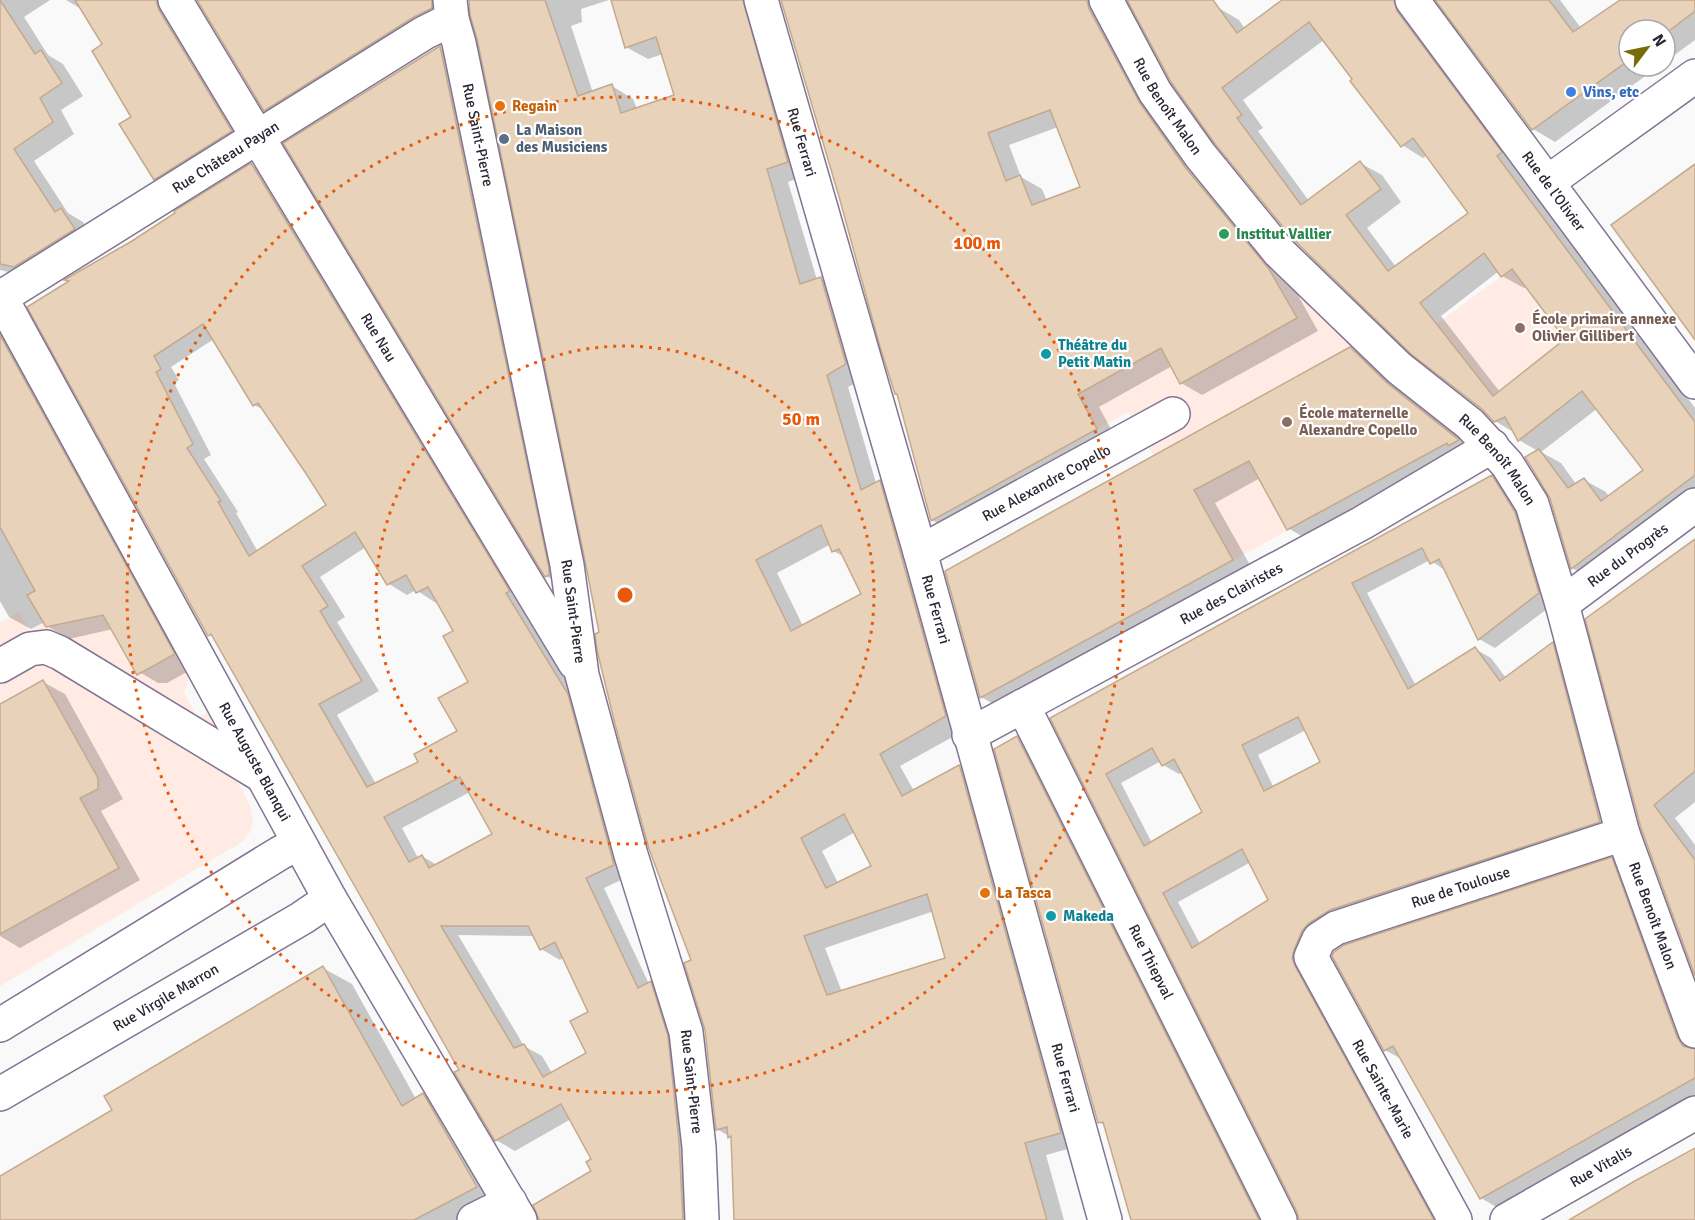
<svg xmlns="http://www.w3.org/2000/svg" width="1695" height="1220" font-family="Signika,sans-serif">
<rect width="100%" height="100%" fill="#f9f9f9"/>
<!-- education -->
<g fill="#ffebe3">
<polygon points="1556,236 1619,321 1482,421 1397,353"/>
<polygon points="1271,256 1356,343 1457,438 1217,569 1129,412 1088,434 1057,377"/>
<polygon points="131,574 187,673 188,682 184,693 198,718 207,713 225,742 232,770 250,806 253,821 250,832 242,842 0,986 0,623 19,612 30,631"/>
</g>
<!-- shadow -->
<g fill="#0003" fill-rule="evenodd">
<polygon points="0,0 50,0 24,17 48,55 63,64 83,96 61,110 74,134 34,161 68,213 83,222 96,242 37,279 0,270"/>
<polygon points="66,0 183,0 253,144 177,191 155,178 104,45 83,10"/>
<polygon points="199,0 459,0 287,122 265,110"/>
<path d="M470,0H609L581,9L582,22L571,26L593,93L612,86L633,99L637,109L676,95L663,54L648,59L626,47L612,0H769L809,174L788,182L817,280L821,279L843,291L868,377L848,387L876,483L880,481L901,494L967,729L900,766L914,791L959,767L981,780L1082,1145L1046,1155L1064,1220H735L732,1138L717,1129L706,1029L693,960L600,632ZM831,544L833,551L845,557L863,594L803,626L777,573ZM855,832L873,867L838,883L822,851ZM934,911L947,959L842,992L825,948Z"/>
<path d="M782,0H1114L1291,283L1318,331L1202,395L1181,383L1172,366L1099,407L1118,442L954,533L932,520L899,395ZM1058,127L1082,188L1047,201L1042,189L1021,177L1009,145Z"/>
<path d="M1129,0H1194L1217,7L1239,20L1245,29L1285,0H1420L1517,169L1695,408V504L1594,581L1572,568L1538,451L1519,440L1515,433L1495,421L1483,408L1412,353ZM1324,40L1402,145L1423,158L1428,155L1470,213L1396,267L1367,228L1401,202L1382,175L1360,163L1309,201L1258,131L1263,128L1243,100ZM1499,271L1502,276L1524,288L1527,286L1567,340L1500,392L1441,316ZM1598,408L1645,471L1609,497L1606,492L1584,480L1576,484L1561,463L1541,452Z"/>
<polygon points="1437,0 1560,0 1581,28 1622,0 1695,0 1695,40 1665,62 1665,30 1629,30 1629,66 1659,66 1555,142 1533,129"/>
<polygon points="440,48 458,58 564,586 546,576"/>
<path d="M251,165L270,175L586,706L632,875L604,888L649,984L651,983L669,994L693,1220H540L603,1177L571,1119L515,1151L496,1140L461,1070L216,639L209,635L29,308ZM214,339L254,405L266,411L328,505L258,552L236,513L238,512L204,459L211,455L174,383L179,380L171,367ZM366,547L389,584L407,595L416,590L436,603L438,601L455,631L470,683L459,732L420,763L376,784L337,715L379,691L337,622L345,617L320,577ZM470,792L494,835L437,865L422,856L418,858L402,828ZM458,935L535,936L541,949L560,960L564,957L590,1013L588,1054L552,1073L542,1056L524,1046Z"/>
<polygon points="0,317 196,667 167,683 158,683 136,670 113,629 69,639 47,626 45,622 31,629 9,617 0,601"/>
<polygon points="1350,348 1372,361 1409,397 1480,453 1310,541 1288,528 1260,478 1215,503 1254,572 1003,709 981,697 946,572"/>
<path d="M1492,477L1508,486L1555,603L1495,648L1479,639L1446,571L1430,560L1367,593L1416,686L1475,649L1491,658L1506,678L1553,644L1569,653L1616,831L1318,940L1444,1220H1300L1298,1211L1052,719ZM1306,730L1322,763L1274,788L1258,755ZM1161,761L1163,765L1179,774L1182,773L1204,812L1152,843L1121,783ZM1251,862L1270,901L1200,944L1178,902Z"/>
<polygon points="1695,541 1695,802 1675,818 1695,845 1695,972 1642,828"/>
<polygon points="43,682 65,694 123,799 101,811 140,880 20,948 0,936 0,705"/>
<polygon points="1017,738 1033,747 1270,1220 1132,1220 1106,1126 1099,1122"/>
<polygon points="1611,859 1633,872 1695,1041 1695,1102 1503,1211 1481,1198 1403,1060 1385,1050"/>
<polygon points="323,968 352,984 416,1099 423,1094 451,1111 505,1204 473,1220 0,1220 0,1178 114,1111"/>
</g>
<!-- building -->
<g fill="#e9d2ba" stroke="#c3a98d" stroke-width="1.5" fill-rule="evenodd">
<polygon points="0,0 35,54 41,50 62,83 40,98 53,122 14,149 55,212 61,208 75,229 14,267 0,264"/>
<polygon points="75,0 156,0 159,10 232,131 154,180 119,124 131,117 92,51 102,44"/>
<polygon points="197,0 432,0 432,8 414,17 264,111"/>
<path d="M469,0H545L578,96L612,84L621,113L674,95L656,37L625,48L611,0H743L788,162L767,169L800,284L821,277L846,364L827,375L861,490L880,480L946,716L880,754L902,796L959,765L960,767L1061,1133L1025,1143L1047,1220H734L731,1136L728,1138L727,1127L716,1130L705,1030L684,963L691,960L649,849L615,724L597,650L595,634L599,632L585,561L477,39L470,15ZM821,525L832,552L839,549L861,594L791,631L756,560ZM844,814L871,866L826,888L801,838ZM927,894L945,958L827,995L804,936Z"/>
<path d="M781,0H1087L1089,9L1140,103L1185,167L1269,269L1297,318L1180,384L1161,348L1078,394L1097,429L931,521L897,394H895L880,347L840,200ZM1050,110L1080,187L1032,205L1020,175L1006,181L988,133Z"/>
<path d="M1127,0H1213L1237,33L1282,0H1394L1397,11L1502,152L1497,156L1695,422V475L1571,569L1550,498L1525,457L1539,449L1568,488L1584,478L1601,501L1643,470L1582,391L1518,441L1505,417L1494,422L1482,409L1411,354L1293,239L1215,144L1171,82ZM1309,22L1352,79L1350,81L1401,147L1413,138L1468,213L1388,271L1346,215L1381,189L1360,161L1301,205L1237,118L1242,115L1222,88ZM1484,253L1501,277L1512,269L1565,339L1493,396L1420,303Z"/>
<polygon points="1435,0 1549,0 1573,32 1620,0 1695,0 1695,11 1665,34 1665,30 1629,30 1629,60 1532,130"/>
<polygon points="440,46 549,568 549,575 545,577 283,143"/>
<path d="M251,163L510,591L506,593L568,694L614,865L586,878L638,988L651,981L668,1036L679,1141L683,1220H539L533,1205L591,1171L586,1162L591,1159L561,1104L495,1141L454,1072L459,1070L382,934L211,634L208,636L27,307L69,281L64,280L132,241L175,213L174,211ZM203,324L253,406L258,403L307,475L326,505L249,556L218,502L221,501L187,448L193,444L156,372L161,369L154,356ZM355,532L387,585L406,575L416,593L428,587L453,631L443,636L468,682L438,698L457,731L414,754L418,762L367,787L319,704L362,681L320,611L328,606L302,566ZM460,777L492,834L429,868L422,855L409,862L384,817ZM441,926H528L540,950L555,942L588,1012L570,1021L586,1053L543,1077L524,1044L514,1048Z"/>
<polygon points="1695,164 1695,340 1611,225"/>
<polygon points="0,335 175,654 137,675 103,615 46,627 27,595 35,591 0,527"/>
<polygon points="1350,347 1387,383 1459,440 1448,446 1447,443 1287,530 1249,461 1194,490 1233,560 980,698 945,571"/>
<path d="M1492,475L1515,512L1539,593L1478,640L1439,559L1430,564L1422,548L1352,583L1408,689L1475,647L1500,681L1553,642L1600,822L1330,910L1309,923L1302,931L1294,950L1292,958L1295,966L1434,1220H1299L1297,1212L1050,718ZM1298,717L1320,762L1264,791L1242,745ZM1152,748L1162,766L1174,759L1202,812L1144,846L1106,774ZM1242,849L1268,900L1192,948L1163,893Z"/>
<polygon points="1695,539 1695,771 1654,805 1695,860 1695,976 1641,828 1585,619"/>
<polygon points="43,680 98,778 98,789 80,798 119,868 0,934 0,704"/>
<polygon points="1017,736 1259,1220 1131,1220 1103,1122 1098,1123 994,749"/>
<polygon points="1612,857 1677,1037 1683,1046 1695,1049 1695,1078 1480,1199 1393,1046 1384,1051 1332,956 1334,952 1344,945"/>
<polygon points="323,966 402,1106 423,1093 477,1187 414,1220 0,1220 0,1176 112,1110 104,1096"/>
<polygon points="1695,1148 1695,1220 1569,1220 1633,1182"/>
</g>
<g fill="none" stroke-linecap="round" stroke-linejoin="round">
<defs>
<g id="minor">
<path id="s1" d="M175,0L575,663"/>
<path id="s2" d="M450,0L452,19L459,43L567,565L582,675L631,855L686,1032L699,1147L702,1220"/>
<path id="s3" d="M761,0L920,552L1105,1220"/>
<path id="s4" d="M1106,0L1155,92L1200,155L1279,252L1399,368L1470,424L1507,464L1532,504L1562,604L1623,834L1695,1031"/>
<path id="s5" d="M1412,0L1695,382"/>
<polyline points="1548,182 1695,76"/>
<path id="s6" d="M0,296L330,899L520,1220"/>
<path id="s7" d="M0,298L424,33L452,19"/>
<path id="s8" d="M920,552L1173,414"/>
<path id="s9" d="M1562,604L1695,505"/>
<polyline points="0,666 30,649 46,647 60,653 261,775"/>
<path id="s10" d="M1023,706L1280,1220"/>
<path id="s11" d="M969,735L1362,523L1492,446"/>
<polyline points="0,1025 280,853 299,843"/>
<path id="s12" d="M0,1094L302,918L330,899"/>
<polyline points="474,1220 510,1202"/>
<path id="s13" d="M1455,1220L1311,957L1319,939L1336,928L1623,834"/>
<path id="s14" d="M1507,1220L1695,1113"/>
</g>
</defs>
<!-- minor casing -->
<use href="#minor" stroke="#817594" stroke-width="36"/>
<!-- minor -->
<use href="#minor" stroke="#fff" stroke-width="33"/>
</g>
<!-- distance rings -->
<g fill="none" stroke="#e8590c" stroke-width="3" stroke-dasharray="3 6">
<circle cx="625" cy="595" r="249"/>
<circle cx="625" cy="595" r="498"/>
</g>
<!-- markers -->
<circle fill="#3f7fe0" stroke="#fff" stroke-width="2" cx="1571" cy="92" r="6"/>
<g fill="#e8710a" stroke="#fff" stroke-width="2">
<circle cx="500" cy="106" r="6"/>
<circle cx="985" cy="893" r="6"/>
</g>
<circle fill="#5c6f8a" stroke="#fff" stroke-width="2" cx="504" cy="139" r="6"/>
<circle fill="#2e9e5b" stroke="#fff" stroke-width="2" cx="1224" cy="234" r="6"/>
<g fill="#8d6e63" stroke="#fff" stroke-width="2">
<circle cx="1520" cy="328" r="6"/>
<circle cx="1287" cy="422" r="6"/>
</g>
<g fill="#0f9aa8" stroke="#fff" stroke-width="2">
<circle cx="1046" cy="354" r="6"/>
<circle cx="1051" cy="916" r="6"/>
</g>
<g text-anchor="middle" stroke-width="4.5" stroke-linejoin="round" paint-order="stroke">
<!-- shop labels -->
<g font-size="15" font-weight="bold" fill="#366cbe" stroke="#fff" text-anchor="start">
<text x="1583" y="97">Vins, etc</text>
</g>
<!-- street labels -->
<g font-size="15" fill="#2b2633" stroke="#fff">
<text dy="5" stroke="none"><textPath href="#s4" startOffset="123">Rue Benoît Malon</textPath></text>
<text dy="5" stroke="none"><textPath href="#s2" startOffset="138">Rue Saint-Pierre</textPath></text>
<text dy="5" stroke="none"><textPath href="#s3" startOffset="148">Rue Ferrari</textPath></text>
<text dy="5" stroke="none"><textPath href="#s7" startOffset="266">Rue Château Payan</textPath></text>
<text dy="5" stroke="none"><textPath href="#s5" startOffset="238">Rue de l'Olivier</textPath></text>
<text dy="5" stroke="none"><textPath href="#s1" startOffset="394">Rue Nau</textPath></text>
<text dy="5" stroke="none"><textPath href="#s4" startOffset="609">Rue Benoît Malon</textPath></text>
<text dy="5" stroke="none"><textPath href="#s8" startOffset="144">Rue Alexandre Copello</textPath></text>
<text dy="5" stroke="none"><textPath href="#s9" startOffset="82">Rue du Progrès</textPath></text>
<text dy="5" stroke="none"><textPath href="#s11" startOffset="298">Rue des Clairistes</textPath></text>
<text dy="5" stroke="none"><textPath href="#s3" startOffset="634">Rue Ferrari</textPath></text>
<text dy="5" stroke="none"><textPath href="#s2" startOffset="624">Rue Saint-Pierre</textPath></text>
<text dy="5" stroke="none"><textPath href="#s6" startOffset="531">Rue Auguste Blanqui</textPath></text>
<text dy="5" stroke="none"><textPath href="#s13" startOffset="471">Rue de Toulouse</textPath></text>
<text dy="5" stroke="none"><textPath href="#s4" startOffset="1095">Rue Benoît Malon</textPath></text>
<text dy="5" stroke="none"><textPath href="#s10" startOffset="286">Rue Thiepval</textPath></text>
<text dy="5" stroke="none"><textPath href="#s12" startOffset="192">Rue Virgile Marron</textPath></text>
<text dy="5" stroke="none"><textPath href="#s3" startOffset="1120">Rue Ferrari</textPath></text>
<text dy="5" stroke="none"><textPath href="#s2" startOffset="1110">Rue Saint-Pierre</textPath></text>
<text transform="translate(1383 1089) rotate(61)" y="5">Rue Sainte-Marie</text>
<text dy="5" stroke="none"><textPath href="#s14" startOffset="108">Rue Vitalis</textPath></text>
</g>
<!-- food labels -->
<g font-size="15" font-weight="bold" fill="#c56008" stroke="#fff" text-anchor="start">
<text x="512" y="111">Regain</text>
<text x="997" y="898">La Tasca</text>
</g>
<!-- service labels -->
<g font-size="15" font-weight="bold" fill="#4e5e75" stroke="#fff" text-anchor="start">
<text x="516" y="135">La Maison<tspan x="516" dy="17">des Musiciens</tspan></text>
</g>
<!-- leisure labels -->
<g font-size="15" font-weight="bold" fill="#27864d" stroke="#fff" text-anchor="start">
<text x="1236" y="239">Institut Vallier</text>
</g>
<!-- education labels -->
<g font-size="15" font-weight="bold" fill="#785e54" stroke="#fff" text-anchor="start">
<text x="1532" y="324">École primaire annexe<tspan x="1532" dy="17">Olivier Gillibert</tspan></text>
<text x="1299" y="418">École maternelle<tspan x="1299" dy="17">Alexandre Copello</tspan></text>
</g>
<!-- culture labels -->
<g font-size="15" font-weight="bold" fill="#0d838f" stroke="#fff" text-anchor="start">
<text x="1058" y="350">Théâtre du<tspan x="1058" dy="17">Petit Matin</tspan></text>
<text x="1063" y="921">Makeda</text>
</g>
</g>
<circle cx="625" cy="595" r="9" fill="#e8590c" stroke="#fff" stroke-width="3"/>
<g font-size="18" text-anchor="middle" font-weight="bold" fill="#e8590c" stroke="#fff" stroke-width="4.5" stroke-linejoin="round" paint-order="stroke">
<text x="977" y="249">100 m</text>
<text x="801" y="425">50 m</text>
</g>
<!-- north arrow -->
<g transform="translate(1647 48) rotate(58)"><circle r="28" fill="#ffffff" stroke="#aaa8ad" stroke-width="1.5"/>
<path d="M0-4.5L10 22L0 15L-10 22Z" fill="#796c06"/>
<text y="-9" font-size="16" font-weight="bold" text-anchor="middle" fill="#2b2633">N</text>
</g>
</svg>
